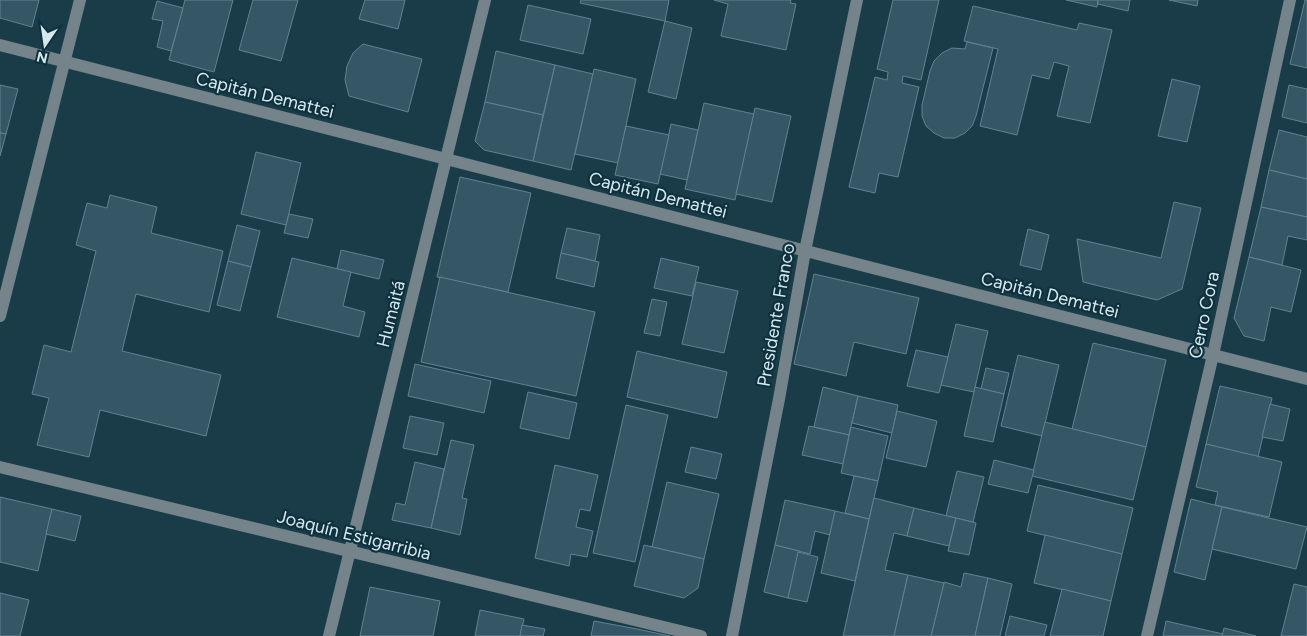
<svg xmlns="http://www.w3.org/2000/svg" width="1307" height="636" font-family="Figtree,sans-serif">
<rect width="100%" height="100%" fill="#1a3c49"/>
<!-- building -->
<g fill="#355664" stroke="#608392">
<polygon points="0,0 39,0 32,27 0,18"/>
<polygon points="185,0 233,0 214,72 169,60"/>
<polygon points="253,0 298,0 281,61 239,50"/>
<polygon points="365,0 405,0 398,29 359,19"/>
<polygon points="581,0 669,0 665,21 580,3"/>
<polygon points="791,0 790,3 796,4 786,50 721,36 728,4 714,0"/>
<polygon points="893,0 939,0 921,80 903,76 902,83 919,87 898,177 879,173 875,193 849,187 875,77 887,80 888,72 877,69"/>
<polygon points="1066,0 1098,0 1097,7"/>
<polygon points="1098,0 1130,0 1128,11 1098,4"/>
<polygon points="1169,0 1198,0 1197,6"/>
<polygon points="1305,0 1307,0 1307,68 1290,64"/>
<polygon points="157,1 183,8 171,51 157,47 163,21 152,19"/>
<polygon points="528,5 591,19 583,54 520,40"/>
<polygon points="973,6 1077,30 1079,23 1112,30 1090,123 1057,116 1069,66 1054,62 1049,79 1032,75 1017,135 980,126 998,49 964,41"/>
<polygon points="665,21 692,28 676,99 648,92"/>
<polygon points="967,42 993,48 976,116 972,126 965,133 955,138 944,138 934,133 926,126 922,116 922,105 930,71 934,61 942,53 952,48 965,49"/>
<polygon points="363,44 422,59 408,112 349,96 345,80 347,66 353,53"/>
<polygon points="496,51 555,65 543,115 485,102"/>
<polygon points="555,65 593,74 571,170 533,161"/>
<polygon points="594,69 636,79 618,163 575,154"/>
<polygon points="1172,79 1200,86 1187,142 1158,136"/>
<polygon points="0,85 18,89 6,134 0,133"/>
<polygon points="1289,85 1307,89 1307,123 1282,117"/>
<polygon points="485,102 543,115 533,161 484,150 475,141"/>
<polygon points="704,103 754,114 735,200 685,189"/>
<polygon points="755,108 791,116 772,202 736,194"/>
<polygon points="671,124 698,130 687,180 660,174"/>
<polygon points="626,126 669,135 658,184 615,175"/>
<polygon points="1279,130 1307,137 1307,179 1269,170"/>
<polygon points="0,133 6,134 0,156"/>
<polygon points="256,152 301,163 286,225 241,214"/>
<polygon points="1269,170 1307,179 1307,217 1261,207"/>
<polygon points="460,177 531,193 508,292 437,277"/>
<polygon points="110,195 157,207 151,233 223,251 209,312 136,294 122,351 221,375 206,436 100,410 89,457 37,445 49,398 32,394 44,345 71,352 96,251 76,245 87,203 107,208"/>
<polygon points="1174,202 1201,208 1182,289 1157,300 1083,282 1077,239 1161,258"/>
<polygon points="1261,207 1307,217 1307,240 1288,236 1282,265 1249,257"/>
<polygon points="289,214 313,219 308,238 284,233"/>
<polygon points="237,225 260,231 251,267 228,261"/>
<polygon points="567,228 600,235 595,261 561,253"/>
<polygon points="1028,229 1049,235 1041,270 1020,265"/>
<polygon points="341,250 384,260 379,279 337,269"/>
<polygon points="561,253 599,262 594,287 556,278"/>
<polygon points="1249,257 1301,270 1291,312 1271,307 1264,341 1244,336 1234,318"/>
<polygon points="292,258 351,272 343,306 365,312 359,337 277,317"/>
<polygon points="661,258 699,267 692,296 654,288"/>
<polygon points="228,261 251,267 240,311 217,305"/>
<polygon points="814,274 919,298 906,354 854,342 846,376 794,364"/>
<polygon points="440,277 595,312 576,396 421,362"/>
<polygon points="696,282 738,291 724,353 682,344"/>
<polygon points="652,299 667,302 660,336 644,333"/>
<polygon points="956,324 988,331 974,392 941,385"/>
<polygon points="1093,343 1166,360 1146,447 1072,429"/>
<polygon points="916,350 948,357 939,393 907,386"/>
<polygon points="637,351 727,372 717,418 627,397"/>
<polygon points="1018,355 1059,365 1042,436 1001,426"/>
<polygon points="415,364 491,381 484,413 408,396"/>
<polygon points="986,368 1009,373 1004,394 981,389"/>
<polygon points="1220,386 1272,398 1258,457 1206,444"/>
<polygon points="823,387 858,396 849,435 814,427"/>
<polygon points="975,387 1004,394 993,442 964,436"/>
<polygon points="528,392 577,403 569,439 520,428"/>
<polygon points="858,396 898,405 892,433 852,423"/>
<polygon points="1270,404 1290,409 1283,441 1262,437"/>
<polygon points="626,405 668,415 635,562 593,553"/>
<polygon points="897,411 937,421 926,467 886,458"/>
<polygon points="410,416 444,423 437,455 403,448"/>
<polygon points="1045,422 1146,447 1133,500 1032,476"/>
<polygon points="809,426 849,435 843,464 802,455"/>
<polygon points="851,427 888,436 878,481 841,473"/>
<polygon points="451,440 474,445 462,498 467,499 460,535 431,528"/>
<polygon points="1206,444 1282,462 1269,517 1215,505 1218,492 1196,487"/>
<polygon points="691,447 722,454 716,479 685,472"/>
<polygon points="994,460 1034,470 1028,493 988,484"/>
<polygon points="415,462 444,469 431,528 392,520 396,503 405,505"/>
<polygon points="555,465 598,475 590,511 580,509 576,527 593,531 587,557 571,554 569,566 535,558"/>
<polygon points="957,471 984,477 973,522 946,516"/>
<polygon points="854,476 878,481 869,519 845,513"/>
<polygon points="667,482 719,494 704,559 652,547"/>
<polygon points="1038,485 1133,508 1122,554 1027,531"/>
<polygon points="0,497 52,509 38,571 0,562"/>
<polygon points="874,498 914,508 907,536 894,533 885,570 908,575 894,636 843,636"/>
<polygon points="1191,499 1222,507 1205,580 1174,572"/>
<polygon points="785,500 835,511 830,535 815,531 810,554 775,545"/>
<polygon points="1222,507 1307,527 1296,569 1212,549"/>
<polygon points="914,508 956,518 949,546 907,536"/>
<polygon points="52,509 81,516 75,541 46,534"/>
<polygon points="835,511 869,519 855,581 821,573"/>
<polygon points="956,518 976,523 969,555 948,551"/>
<polygon points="1045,535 1122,554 1111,601 1034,583"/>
<polygon points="644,545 704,559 698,588 684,598 634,586"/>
<polygon points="775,545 799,551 788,598 764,592"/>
<polygon points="798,552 818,557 807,602 788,598"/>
<polygon points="964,573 988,578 975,636 931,636 944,582 961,587"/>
<polygon points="908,575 944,583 931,636 894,636"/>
<polygon points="988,578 1012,584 1000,636 975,636"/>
<polygon points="1294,584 1307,587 1307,636 1281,636"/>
<polygon points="370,587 440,601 433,636 360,636"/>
<polygon points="1062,589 1111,601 1103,636 1050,636"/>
<polygon points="0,593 29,600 20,636 0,636"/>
<polygon points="480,610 524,619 520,636 475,636"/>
<polygon points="1010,616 1047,625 1044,636 1005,636"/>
<polygon points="594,621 637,629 670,636 591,636"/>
<polygon points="1166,621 1223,634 1222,636 1163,636"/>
<polygon points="522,625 545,629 543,636 520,636"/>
<polygon points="1224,628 1256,636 1222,636"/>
</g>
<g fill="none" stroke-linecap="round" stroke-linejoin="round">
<!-- minor -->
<g stroke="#75848b" stroke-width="12">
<polyline points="0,45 1307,379"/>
<polyline points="0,316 80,0"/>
<polyline points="0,467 701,636"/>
<polyline points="329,636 485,0"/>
<polyline points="732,636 779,399 805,251 857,0"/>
<polyline points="1147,636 1213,355 1290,0"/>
</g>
</g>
<g text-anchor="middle" stroke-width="4.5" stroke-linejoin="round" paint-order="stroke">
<!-- street labels -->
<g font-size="18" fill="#d5e8f0" stroke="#0f313e">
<text transform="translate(265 95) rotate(14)" y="6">Capitán Demattei</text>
<text transform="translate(658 195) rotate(14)" y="6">Capitán Demattei</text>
<text transform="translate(1050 295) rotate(14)" y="6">Capitán Demattei</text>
<text transform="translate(391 314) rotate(-76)" y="6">Humaitá</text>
<text transform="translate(776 315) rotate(-80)" y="6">Presidente Franco</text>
<text transform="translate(1204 315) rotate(-78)" y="6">Cerro Cora</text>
<text transform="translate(354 535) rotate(14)" y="6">Joaquín Estigarribia</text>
</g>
</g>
<!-- north arrow -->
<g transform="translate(45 45) rotate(193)" stroke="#0f313e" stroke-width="4" paint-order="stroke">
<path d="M0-4L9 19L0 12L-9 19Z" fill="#d5e8f0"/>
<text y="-8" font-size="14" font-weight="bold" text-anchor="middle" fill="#d5e8f0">N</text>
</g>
</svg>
